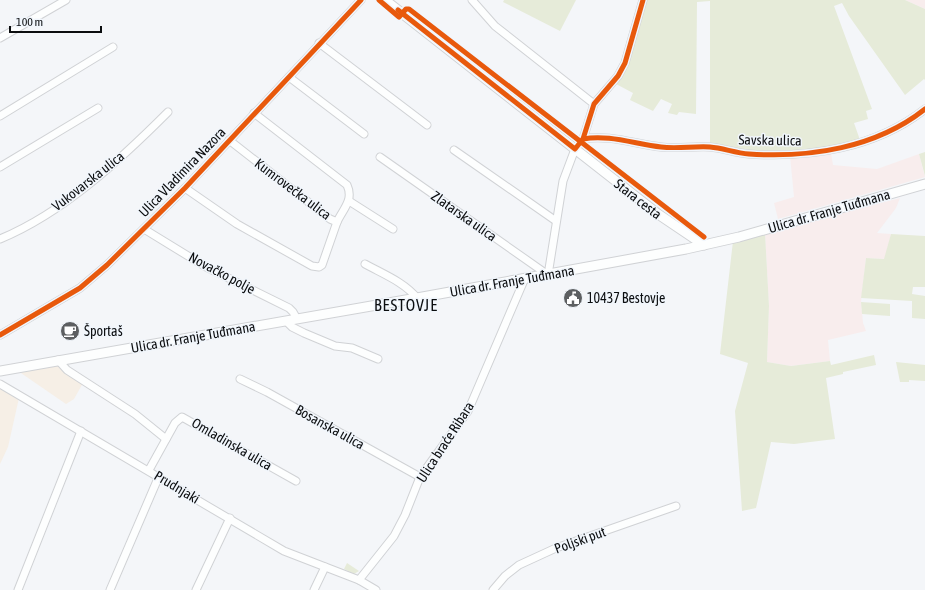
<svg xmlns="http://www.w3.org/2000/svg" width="925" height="590" font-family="'Asap Condensed',sans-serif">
<rect width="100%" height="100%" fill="#f4f6f9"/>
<!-- commercial -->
<g fill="#f6efe6">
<polygon points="56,364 83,383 74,399 66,404 18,371"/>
<polygon points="0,389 19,398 8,447 0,464"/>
</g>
<!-- industrial -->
<g fill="#f8eded">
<polygon points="905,0 925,0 925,9"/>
<polygon points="831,153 833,165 877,169 919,154 925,177 778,219 774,203 794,197 790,156"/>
<polygon points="900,198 896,208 877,233 891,234 885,259 866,258 861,302 863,323 866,331 828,340 830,361 791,366 767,362 769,306 765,233"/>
</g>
<!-- green -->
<g fill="#e6ebd9">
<polygon points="504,0 576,0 560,31 503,2"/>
<path d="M646,0H905L925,9V80L924,79L905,95L849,16L842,3L834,6L872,109L866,111L868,119L854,123L860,140C825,150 786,154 749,152C736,151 723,147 710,144V1L697,2L696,114L679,112L677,115L668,113L672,104L661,99L653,111L630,100L633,93L616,84L627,63Z"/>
<polygon points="925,152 925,176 919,154"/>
<polygon points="765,233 769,306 767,362 791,366 830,361 831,365 874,355 876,365 843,372 843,374 826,378 835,439 794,444 771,442 756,508 742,511 735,411 748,363 720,354 733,241"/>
<polygon points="891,234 925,236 925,287 913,287 912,294 925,296 925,319 912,318 912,301 861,298 866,258 884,259"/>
<polygon points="861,302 890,304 890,316 862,314"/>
<polygon points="896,362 925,365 925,381 909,380 909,382 900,382"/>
<polygon points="347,563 359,571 354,574 344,569"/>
</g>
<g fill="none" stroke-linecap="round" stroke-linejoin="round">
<defs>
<g id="minor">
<polyline points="472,0 495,26 594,104"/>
<polyline points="0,38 66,0"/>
<polyline points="319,43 427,125"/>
<polyline points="289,77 364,134"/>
<path d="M254,113L347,185C354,200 343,209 337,222"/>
<polyline points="0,116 113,47"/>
<path d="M583,139C608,134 635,144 661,147C677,149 694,146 710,147C723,148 735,153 749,154C810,158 876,148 925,109"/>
<polyline points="454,150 556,221"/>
<polyline points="380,157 548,275 563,181 575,149 583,139 594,104 618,76 625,63 643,0"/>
<polyline points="0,167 98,108"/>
<polyline points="185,188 237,224 312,266 319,267 322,265 337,222 330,219 229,140"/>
<polyline points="349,201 393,229"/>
<polyline points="144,229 206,267 289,308 293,312 297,319"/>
<path d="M0,239C63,213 120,160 168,112"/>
<path d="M365,264C383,274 404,282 417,298"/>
<polyline points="286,321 292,327 304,333 335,346 352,348 378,359"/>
<polyline points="0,335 80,288 107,265 185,188 361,0"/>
<polyline points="58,360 67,370 135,414 166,439"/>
<polyline points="240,379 267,392 420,477"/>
<polyline points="0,384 284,551 359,580"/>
<polyline points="149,470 175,423 182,417 296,481"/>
<polyline points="18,590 81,431"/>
<polyline points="110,590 159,476"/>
<polyline points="196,590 230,518"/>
<polyline points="314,590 325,567"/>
<polyline points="376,590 359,580 394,536 405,515 420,477 468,411 525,278"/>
<polyline points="493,590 505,576 519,565 556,548 676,506"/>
</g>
<g id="major">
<polyline points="385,0 658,214 704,245"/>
<polyline points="0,371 417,298 686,249 739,237 925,184"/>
</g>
</defs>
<!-- minor casing -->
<use href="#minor" stroke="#d0d2d5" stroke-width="9"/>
<!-- major casing -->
<use href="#major" stroke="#d0d2d5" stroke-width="11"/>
<!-- minor -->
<use href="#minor" stroke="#fdfefe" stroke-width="7"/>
<!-- major -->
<use href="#major" stroke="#fdfefe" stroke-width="9"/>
<defs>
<g id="cycleway">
<polyline points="379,0 399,17 406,9 409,9 704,237"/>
<polyline points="398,10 575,149 583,139 594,104 618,76 625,63 643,0"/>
<path d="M583,139C608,134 635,144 661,147C677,149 694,146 710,147C723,148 735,153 749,154C810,158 876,148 925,109"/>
<polyline points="0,335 80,288 107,265 185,188 361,0"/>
</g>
</defs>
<!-- cycleway casing -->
<use href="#cycleway" stroke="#f1f6fc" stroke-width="8"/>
<!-- cycleway -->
<use href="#cycleway" stroke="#e8590c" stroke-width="5"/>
</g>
<!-- icons -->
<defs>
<symbol id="civic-disc" viewBox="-11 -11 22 22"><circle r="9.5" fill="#5d5f61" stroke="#f1f6fc"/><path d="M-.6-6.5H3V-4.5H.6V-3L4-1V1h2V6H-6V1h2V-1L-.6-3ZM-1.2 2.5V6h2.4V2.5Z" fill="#fff"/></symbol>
<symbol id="cafe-disc" viewBox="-11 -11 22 22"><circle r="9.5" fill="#5d5f61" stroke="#f1f6fc"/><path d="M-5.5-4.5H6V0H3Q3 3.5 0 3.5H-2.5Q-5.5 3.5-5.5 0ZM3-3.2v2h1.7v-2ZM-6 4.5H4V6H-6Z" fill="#fff"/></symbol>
</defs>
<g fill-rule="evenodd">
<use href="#civic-disc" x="562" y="287" width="22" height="22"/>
<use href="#cafe-disc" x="59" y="320" width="22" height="22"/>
</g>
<g text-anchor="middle" stroke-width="3" stroke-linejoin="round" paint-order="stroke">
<!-- street labels -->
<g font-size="14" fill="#0b0d0f" stroke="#f1f6fc">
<text transform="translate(770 140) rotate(1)" y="5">Savska ulica</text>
<text transform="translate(182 172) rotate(-46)" y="5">Ulica Vladimira Nazora</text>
<text transform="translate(88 181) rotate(-38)" y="5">Vukovarska ulica</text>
<text transform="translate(293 189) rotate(37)" y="5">Kumrovečka ulica</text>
<text transform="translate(638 199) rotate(38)" y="5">Stara cesta</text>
<text transform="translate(829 211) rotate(-16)" y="5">Ulica dr. Franje Tuđmana</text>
<text transform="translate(464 216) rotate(35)" y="5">Zlatarska ulica</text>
<text transform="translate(222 273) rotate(28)" y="5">Novačko polje</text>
<text transform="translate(512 281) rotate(-10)" y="5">Ulica dr. Franje Tuđmana</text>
<text transform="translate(193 337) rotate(-10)" y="5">Ulica dr. Franje Tuđmana</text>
<text transform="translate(330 427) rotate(29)" y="5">Bosanska ulica</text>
<text transform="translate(445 442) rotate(-57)" y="5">Ulica braće Ribara</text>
<text transform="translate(232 444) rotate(30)" y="5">Omladinska ulica</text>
<text transform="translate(177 487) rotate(31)" y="5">Prudnjaki</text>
<text transform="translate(580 540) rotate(-20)" y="5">Poljski put</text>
</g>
<!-- poi labels -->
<g font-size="14" fill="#0b0d0f" stroke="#f1f6fc" text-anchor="start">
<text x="587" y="303">10437 Bestovje</text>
<text x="84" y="336">Športaš</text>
</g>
<!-- quarter labels -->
<g font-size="16" letter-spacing="1" fill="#0b0d0f" stroke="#f1f6fc">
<text x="406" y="311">BESTOVJE</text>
</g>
</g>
<!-- scale -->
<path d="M10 26v6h91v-6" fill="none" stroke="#0b0d0f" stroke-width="2"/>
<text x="16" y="26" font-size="12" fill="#0b0d0f" stroke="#f1f6fc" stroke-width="3" paint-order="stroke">100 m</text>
</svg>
